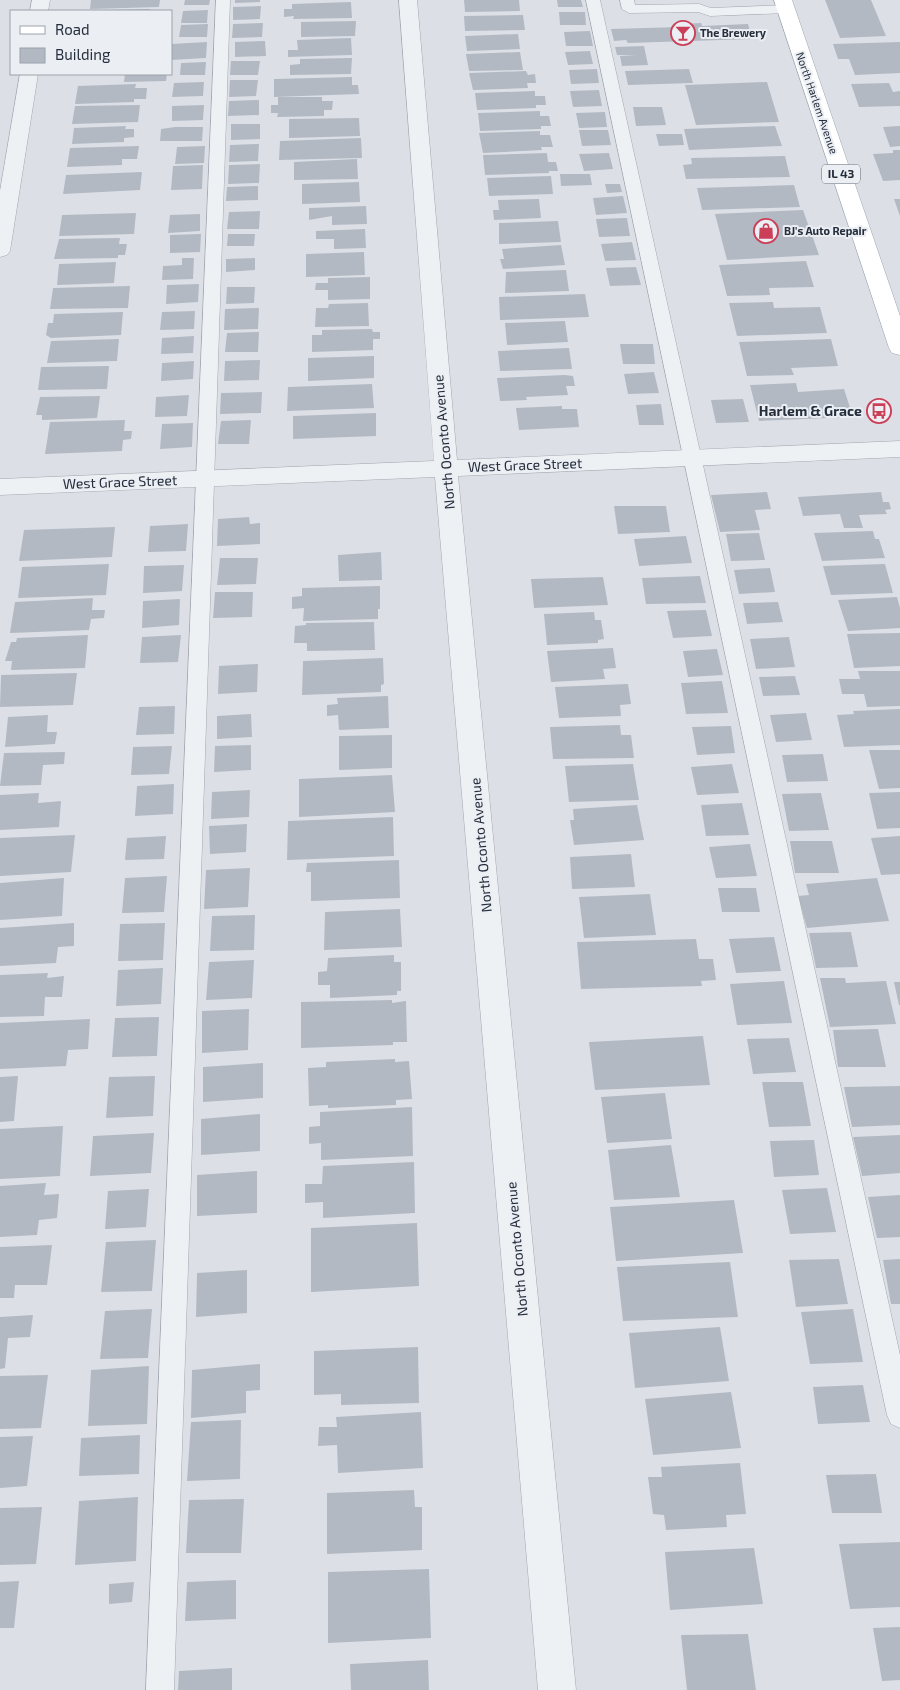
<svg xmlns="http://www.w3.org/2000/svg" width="900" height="1690" font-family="'Exo 2',sans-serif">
<rect width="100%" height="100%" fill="#dce0e6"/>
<!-- building -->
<g fill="#b3b9c3">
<polygon points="91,0 160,0 159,7 90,9"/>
<polygon points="185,0 210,0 209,5 184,5"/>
<polygon points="235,0 260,0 260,2 235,3"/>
<polygon points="464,0 519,0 520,11 465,12"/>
<polygon points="557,0 581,0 583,7 558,7"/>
<polygon points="825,0 871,0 886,36 840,38"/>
<polygon points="351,2 352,18 293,19 294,16 284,17 284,9 292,9 292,4"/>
<polygon points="261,6 260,19 233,20 233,7"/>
<polygon points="150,9 150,11 110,11 110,10"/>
<polygon points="208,10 207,23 181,23 183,11"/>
<polygon points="559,12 585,12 586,25 560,25"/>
<polygon points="523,15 525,30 465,31 464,16"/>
<polygon points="356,21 355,36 301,37 301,22"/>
<polygon points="263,23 262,37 232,38 233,24"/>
<polygon points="701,23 702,26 748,24 752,39 628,43 626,40 614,41 611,29 680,27 679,24"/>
<polygon points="208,24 207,37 179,37 181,25"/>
<polygon points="590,31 593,46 566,46 564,32"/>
<polygon points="518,34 520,49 467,51 465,36"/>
<polygon points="351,38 352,55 288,57 288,50 298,50 297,40"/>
<polygon points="265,41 266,56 235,57 235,42"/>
<polygon points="207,42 206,58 171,60 171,44"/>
<polygon points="900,42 900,73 855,75 849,59 838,59 833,44"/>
<polygon points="644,46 648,65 622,66 620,56 636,55 617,55 615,47"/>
<polygon points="590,51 593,64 568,65 565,52"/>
<polygon points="520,52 523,70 469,71 466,54"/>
<polygon points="352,58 351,74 290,75 290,65 300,64 300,59"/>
<polygon points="231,61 260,61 258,75 230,75"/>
<polygon points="206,62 205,75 180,75 181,63"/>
<polygon points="597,69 599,83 571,84 569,70"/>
<polygon points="689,69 693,83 628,85 625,71"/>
<polygon points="526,71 528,75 535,74 536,83 527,83 528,88 473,90 469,73"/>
<polygon points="125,74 167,74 166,81 124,82"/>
<polygon points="352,77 352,85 358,85 359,94 274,97 274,79"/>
<polygon points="230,80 258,80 256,96 229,97"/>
<polygon points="204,82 203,96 172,97 174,83"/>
<polygon points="767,82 779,122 696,125 685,85"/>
<polygon points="889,83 893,92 900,91 900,106 859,107 851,84"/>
<polygon points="136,84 135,88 147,88 146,99 134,99 134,102 75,104 78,86"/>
<polygon points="599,90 602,106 573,107 570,91"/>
<polygon points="535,91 535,96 545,96 546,105 536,105 536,108 477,110 475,93"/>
<polygon points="278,97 322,97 322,101 333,101 332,110 324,110 324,116 277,117 278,113 271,113 271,105 278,105"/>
<polygon points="259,100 259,115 228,116 229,101"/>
<polygon points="140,105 138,122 72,124 75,106"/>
<polygon points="204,105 203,120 172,121 172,106"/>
<polygon points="633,107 662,107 666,125 636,126"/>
<polygon points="540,111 540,116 549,116 551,126 541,126 541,129 480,131 478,113"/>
<polygon points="605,112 607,127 579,128 576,113"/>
<polygon points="359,118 360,136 289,138 289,119"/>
<polygon points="231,124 260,124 260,139 231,140"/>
<polygon points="126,126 125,129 134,129 134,137 124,138 124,142 72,144 74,128"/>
<polygon points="775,126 782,146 689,150 684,129"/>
<polygon points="900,126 900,146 890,147 883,127"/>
<polygon points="175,127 203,127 202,141 160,141 161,129"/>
<polygon points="579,130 608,130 611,145 582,146"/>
<polygon points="540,131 540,135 550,135 553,147 541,147 542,150 483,153 479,133"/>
<polygon points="656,134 682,134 684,145 659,146"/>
<polygon points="361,138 362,158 279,160 280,141"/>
<polygon points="259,144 258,161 229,162 230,145"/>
<polygon points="139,146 137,159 122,159 122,165 67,167 70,148"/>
<polygon points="205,146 204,163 175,164 177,147"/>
<polygon points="893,150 900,150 900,180 883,181 873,154 893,153"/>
<polygon points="547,153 548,162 556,162 558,171 549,171 549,173 485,175 483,155"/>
<polygon points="609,153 613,169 584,171 579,154"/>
<polygon points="785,156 790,177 686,179 683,165 692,164 691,158"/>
<polygon points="357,159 358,179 294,180 294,162"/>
<polygon points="260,164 259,183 228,184 229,165"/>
<polygon points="203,165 202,189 171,190 173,166"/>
<polygon points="142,172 140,190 63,194 66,175"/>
<polygon points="560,174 590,174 592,185 561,186"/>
<polygon points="551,176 553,194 489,196 487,178"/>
<polygon points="359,182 360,202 302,204 302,184"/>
<polygon points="605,184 620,184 622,192 607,193"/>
<polygon points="794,185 800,207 702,210 697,188"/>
<polygon points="258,186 258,200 226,201 227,187"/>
<polygon points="623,196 627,213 596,215 593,198"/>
<polygon points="539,199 541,218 494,220 493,210 499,210 498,200"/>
<polygon points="894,199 900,199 900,216"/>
<polygon points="366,206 367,224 332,225 332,216 309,220 309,208"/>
<polygon points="803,210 819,255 727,260 715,214"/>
<polygon points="260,211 259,229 227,229 229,212"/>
<polygon points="136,213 134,234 59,236 62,215"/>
<polygon points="200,214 200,231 168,233 170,215"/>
<polygon points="627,218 630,236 599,237 596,219"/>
<polygon points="558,221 561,242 499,244 499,223"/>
<polygon points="365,229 366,248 334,249 334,239 316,239 316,231"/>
<polygon points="201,234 200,252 170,253 170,235"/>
<polygon points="228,234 255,234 254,246 227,246"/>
<polygon points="120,238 119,244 127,244 125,255 118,255 118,258 54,259 59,239"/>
<polygon points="632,242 636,260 605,261 601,244"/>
<polygon points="561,245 565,265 503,269 500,259 504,259 502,249"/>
<polygon points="364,252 365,275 306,277 306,254"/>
<polygon points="182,258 194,258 193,279 162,280 163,266 182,265"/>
<polygon points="255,258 255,270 226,272 226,259"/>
<polygon points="806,261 814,287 769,288 770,295 727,296 719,265"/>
<polygon points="116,262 114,283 57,285 59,264"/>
<polygon points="636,267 641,285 610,286 606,268"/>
<polygon points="566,270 569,291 505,293 506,272"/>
<polygon points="370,277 370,299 328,300 328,290 315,290 316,283 328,283 328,278"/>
<polygon points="199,284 198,302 166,304 167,285"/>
<polygon points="130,286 128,308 50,309 53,288"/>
<polygon points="227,287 255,287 254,303 226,304"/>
<polygon points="585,294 589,317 500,320 499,297"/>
<polygon points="773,302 774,308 820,307 827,333 737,336 729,303"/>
<polygon points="368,303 369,326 315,327 316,308 328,308 329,304"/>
<polygon points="259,308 258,329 224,330 225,309"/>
<polygon points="195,311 194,329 160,330 162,312"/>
<polygon points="123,312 121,335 51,338 46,335 48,323 53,323 54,314"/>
<polygon points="565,321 568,342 507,345 505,323"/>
<polygon points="372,329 373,332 380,332 380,339 373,339 373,350 312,352 312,335 322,335 322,330"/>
<polygon points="259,332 258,352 225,352 227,333"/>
<polygon points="194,336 193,353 161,354 162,338"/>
<polygon points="119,339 117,361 47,363 51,341"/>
<polygon points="831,339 838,366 791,368 794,375 747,376 739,342"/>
<polygon points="620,344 653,344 655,364 623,364"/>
<polygon points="569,348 572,369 500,371 498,351"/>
<polygon points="374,356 374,378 308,381 308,358"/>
<polygon points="260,360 259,380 224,381 225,361"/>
<polygon points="194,361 193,379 161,381 162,363"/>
<polygon points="109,366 107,389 38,390 41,367"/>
<polygon points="654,372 659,393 628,394 624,374"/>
<polygon points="565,375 573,376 575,386 566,386 568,395 526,397 527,400 500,401 497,378"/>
<polygon points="796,383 798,392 844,389 853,417 759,421 750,385"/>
<polygon points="372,384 374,408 287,411 288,387"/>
<polygon points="262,392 261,413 220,414 221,393"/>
<polygon points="189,395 187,416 155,417 156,397"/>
<polygon points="100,396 97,418 42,420 42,415 36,415 40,397"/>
<polygon points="743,399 749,422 716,423 711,400"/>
<polygon points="661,404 664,425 639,425 636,405"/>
<polygon points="562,406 562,409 577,409 579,427 519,430 516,408"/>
<polygon points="376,413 376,436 293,439 293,416"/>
<polygon points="125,420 124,431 132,431 131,439 123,440 122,451 45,454 50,422"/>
<polygon points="251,420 249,444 218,444 221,421"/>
<polygon points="193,423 192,447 160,449 162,424"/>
<polygon points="767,492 771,509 755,510 760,530 720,532 711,495"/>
<polygon points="881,492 883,502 889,502 891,509 885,510 887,514 859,515 863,528 844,528 840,514 803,516 798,497"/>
<polygon points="614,506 666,506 670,532 618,534"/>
<polygon points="249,517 250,524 260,523 260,544 217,546 218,519"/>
<polygon points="188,524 186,551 148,552 150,526"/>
<polygon points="115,527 112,557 19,561 24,530"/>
<polygon points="873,531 875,539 879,539 885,558 822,561 814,533"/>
<polygon points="759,533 765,560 731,561 726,534"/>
<polygon points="686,536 692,563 639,566 634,539"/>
<polygon points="381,552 382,580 339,581 338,555"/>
<polygon points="220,558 258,558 256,584 217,585"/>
<polygon points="109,564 106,595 18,598 22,567"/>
<polygon points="885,564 893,593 831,595 823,566"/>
<polygon points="184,565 182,591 143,593 144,566"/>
<polygon points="770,568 775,592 739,594 734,570"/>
<polygon points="700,576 706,603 646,604 642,578"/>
<polygon points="603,577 608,605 534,608 531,579"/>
<polygon points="380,586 380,609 378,609 378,619 303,621 304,608 292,609 292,597 302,596 302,588"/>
<polygon points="215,592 253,592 252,617 213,618"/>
<polygon points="897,597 900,608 900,628 848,631 838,600"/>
<polygon points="93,598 92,610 105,610 104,618 91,619 89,630 10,633 15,602"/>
<polygon points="180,599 179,625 142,628 143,601"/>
<polygon points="778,602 783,622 747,624 743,603"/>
<polygon points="706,610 712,636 673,638 667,611"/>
<polygon points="594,612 595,620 601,620 604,639 598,640 598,643 547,645 544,614"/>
<polygon points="374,622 375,650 307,651 307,643 294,643 295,626 306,625 306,623"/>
<polygon points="900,633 900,666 854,668 847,634"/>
<polygon points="88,635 85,668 11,670 12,661 5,661 11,642 16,642 17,638"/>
<polygon points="181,635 178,662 140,663 142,637"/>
<polygon points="789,637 795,667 756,669 750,639"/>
<polygon points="613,648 616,668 603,669 605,679 551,682 547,651"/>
<polygon points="717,649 723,675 688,677 683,651"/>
<polygon points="383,658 384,684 381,685 381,692 302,695 303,661"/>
<polygon points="258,664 257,692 218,694 219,666"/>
<polygon points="858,671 900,671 900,706 867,707 864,694 842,694 839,679 860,679"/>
<polygon points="77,673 73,705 0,707 1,675"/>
<polygon points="795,676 800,695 763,696 759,677"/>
<polygon points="722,681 728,713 686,714 681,683"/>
<polygon points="628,684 631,704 620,705 621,716 559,718 555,687"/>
<polygon points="388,696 389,728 339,730 338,715 327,716 327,705 338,704 337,698"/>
<polygon points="175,706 174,734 136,735 139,707"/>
<polygon points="900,709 900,745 844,747 837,715 854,714 853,711"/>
<polygon points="806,713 812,740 776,742 770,715"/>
<polygon points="251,714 252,737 217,739 217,716"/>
<polygon points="48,715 47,732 57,732 55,744 5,747 8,717"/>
<polygon points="620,725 621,735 631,735 634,758 553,759 550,727"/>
<polygon points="731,726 735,753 697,755 692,727"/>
<polygon points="392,735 392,768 339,770 339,736"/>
<polygon points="251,745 251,770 214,772 215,746"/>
<polygon points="172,746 169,774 131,775 133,747"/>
<polygon points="869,750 900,750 900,788 879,789"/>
<polygon points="65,752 64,764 43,765 41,785 0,786 4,753"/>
<polygon points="823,754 828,781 787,782 782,755"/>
<polygon points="633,764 639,800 569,802 565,766"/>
<polygon points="732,764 739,793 697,795 691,767"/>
<polygon points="392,775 395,812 299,817 299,779"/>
<polygon points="174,784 173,814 135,816 137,786"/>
<polygon points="250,790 249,817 211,819 212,792"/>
<polygon points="900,792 900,828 877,829 869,793"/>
<polygon points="39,793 38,803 61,801 59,827 0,830 0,795"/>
<polygon points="821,793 829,830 789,831 782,794"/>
<polygon points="742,803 749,835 706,836 701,805"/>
<polygon points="637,805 644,840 574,845 570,820 574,820 573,809"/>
<polygon points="393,817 394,856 287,860 288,821"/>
<polygon points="247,824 246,852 210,854 209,826"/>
<polygon points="75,835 71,872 0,876 0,838"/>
<polygon points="166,836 164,859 125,860 127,838"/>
<polygon points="900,836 900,874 881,875 871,838"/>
<polygon points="790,841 832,841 839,873 795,873"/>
<polygon points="750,844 757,876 716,878 709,847"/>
<polygon points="631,854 635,887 572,889 570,857"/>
<polygon points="399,860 400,898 311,901 311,872 306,872 307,863"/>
<polygon points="250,868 248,907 204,909 206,870"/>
<polygon points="167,876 164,912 122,913 125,878"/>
<polygon points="64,878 62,916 0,920 0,883"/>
<polygon points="877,878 889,921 807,928 798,896 809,895 806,884"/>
<polygon points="718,888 756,888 760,912 722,912"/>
<polygon points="650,894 656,935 584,938 579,897"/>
<polygon points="400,909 402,947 324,950 325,912"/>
<polygon points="255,915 254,950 210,951 212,916"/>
<polygon points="74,923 74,946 58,947 56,963 0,966 0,928"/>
<polygon points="165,923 163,960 118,961 120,924"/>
<polygon points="851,932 858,967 816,968 809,933"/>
<polygon points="774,937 781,971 736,973 729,939"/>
<polygon points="696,939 699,959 713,959 716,980 701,981 702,986 581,989 577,942"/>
<polygon points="394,955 394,962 401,962 401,991 397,991 397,995 330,998 330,985 318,985 318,972 327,971 328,958"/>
<polygon points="254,960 252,998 206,1000 209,962"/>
<polygon points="163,968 161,1004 116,1006 118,970"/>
<polygon points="48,973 47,978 64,976 62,997 45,997 44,1016 0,1017 0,975"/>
<polygon points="820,978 845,978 846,983 886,981 896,1024 830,1027"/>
<polygon points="784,981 792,1023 737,1025 730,984"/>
<polygon points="894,982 900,982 900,1005 899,1005"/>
<polygon points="392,1000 392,1003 406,1001 407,1042 393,1042 393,1045 301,1048 301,1002"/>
<polygon points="249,1009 248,1050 202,1053 202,1011"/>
<polygon points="159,1017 157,1056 112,1057 115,1018"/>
<polygon points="90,1019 88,1049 68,1050 66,1066 0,1069 0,1023"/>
<polygon points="878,1029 886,1067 838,1067 833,1030"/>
<polygon points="703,1036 710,1085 595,1090 589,1042"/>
<polygon points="789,1038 796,1072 753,1074 747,1039"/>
<polygon points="395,1059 395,1062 409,1061 412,1099 396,1100 396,1105 328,1108 328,1105 309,1106 308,1068 326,1067 326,1062"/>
<polygon points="263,1063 263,1098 203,1102 203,1067"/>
<polygon points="18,1076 14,1121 0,1122 0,1077"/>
<polygon points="155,1076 153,1116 106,1118 109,1077"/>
<polygon points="762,1082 803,1082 811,1126 769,1127"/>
<polygon points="900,1086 900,1125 852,1127 844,1087"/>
<polygon points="665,1093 672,1139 607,1143 601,1097"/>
<polygon points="412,1107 413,1156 321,1160 321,1143 309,1144 309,1127 320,1126 320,1112"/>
<polygon points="260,1114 260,1151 201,1155 201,1119"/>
<polygon points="63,1126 60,1176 0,1179 0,1129"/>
<polygon points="154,1133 151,1173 90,1176 93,1136"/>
<polygon points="900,1135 900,1173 862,1176 853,1137"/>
<polygon points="814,1140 819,1175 774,1177 770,1141"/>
<polygon points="671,1145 680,1197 614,1200 608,1150"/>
<polygon points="414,1162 415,1213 323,1218 323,1202 305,1203 305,1184 322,1184 323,1166"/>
<polygon points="257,1171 257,1213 197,1216 197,1175"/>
<polygon points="46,1183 44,1195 59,1194 57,1218 39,1220 37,1235 0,1237 0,1186"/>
<polygon points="827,1188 836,1232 790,1234 782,1190"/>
<polygon points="149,1189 146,1227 105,1229 108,1191"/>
<polygon points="900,1195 900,1237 877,1238 868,1197"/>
<polygon points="734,1200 743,1253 616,1261 610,1207"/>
<polygon points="417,1223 419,1286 311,1292 311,1228"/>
<polygon points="156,1240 152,1291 101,1292 106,1242"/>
<polygon points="52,1245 47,1285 15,1285 14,1298 0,1298 0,1247"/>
<polygon points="839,1259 848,1304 796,1307 789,1260"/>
<polygon points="900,1259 900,1304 891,1304 883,1260"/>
<polygon points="730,1262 738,1317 623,1321 617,1267"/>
<polygon points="247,1270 247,1313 196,1317 197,1273"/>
<polygon points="152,1309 148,1358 100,1359 105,1311"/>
<polygon points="853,1309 863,1362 810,1364 801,1312"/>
<polygon points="33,1315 30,1337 8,1338 5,1368 0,1369 0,1317"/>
<polygon points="720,1327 729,1381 635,1388 629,1333"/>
<polygon points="418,1347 419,1403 341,1405 341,1394 314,1395 314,1351"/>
<polygon points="260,1364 260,1390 246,1391 246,1413 191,1418 192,1370"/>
<polygon points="149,1366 147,1424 88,1426 91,1370"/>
<polygon points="48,1375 41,1428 0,1429 0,1376"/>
<polygon points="863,1385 870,1422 818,1424 813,1387"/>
<polygon points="731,1392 741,1448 653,1455 645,1399"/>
<polygon points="421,1412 423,1468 338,1473 337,1445 318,1446 319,1427 337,1427 336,1417"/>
<polygon points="241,1420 240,1479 187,1481 191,1422"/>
<polygon points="140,1435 139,1474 79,1476 81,1438"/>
<polygon points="33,1436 27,1486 0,1488 0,1437"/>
<polygon points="740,1463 746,1514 726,1515 727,1527 666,1530 664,1515 653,1514 648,1477 662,1477 661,1467"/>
<polygon points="876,1474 882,1513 832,1513 826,1475"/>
<polygon points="414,1490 415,1507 422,1507 422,1550 327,1554 327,1493"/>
<polygon points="138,1497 136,1561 75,1565 79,1501"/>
<polygon points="244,1499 241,1553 186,1553 189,1500"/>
<polygon points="42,1507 36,1564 0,1565 0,1508"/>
<polygon points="900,1542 900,1607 850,1609 839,1544"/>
<polygon points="754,1548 763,1604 670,1610 665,1552"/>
<polygon points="429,1569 431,1638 328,1643 328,1572"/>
<polygon points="236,1580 236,1619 185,1621 187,1582"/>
<polygon points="19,1581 14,1628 0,1628 0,1582"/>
<polygon points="134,1582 132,1602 109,1604 109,1584"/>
<polygon points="900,1627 900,1680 882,1681 873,1628"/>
<polygon points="748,1634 756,1690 687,1690 681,1635"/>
<polygon points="428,1660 429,1690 351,1690 350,1664"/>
<polygon points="232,1668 232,1690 178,1690 179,1671"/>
</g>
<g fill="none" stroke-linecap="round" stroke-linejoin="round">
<defs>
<g id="lane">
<polygon points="216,0 230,0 174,1690 146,1690"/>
<polygon points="586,0 600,0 900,1355 900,1428 891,1424 887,1415"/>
<polygon points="620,0 634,0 635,5 699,4 711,8 786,5 793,9 786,13 710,16 698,12 629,13 622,9"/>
</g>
<g id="street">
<polygon points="32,0 50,0 48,11 30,11"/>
<polygon points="399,0 417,0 457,460 900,441 900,457 458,476 576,1690 538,1690 435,477 0,495 0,479 434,461"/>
<polygon points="20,74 38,74 10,251 7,255 0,257 0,191"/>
</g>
<polygon id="primary" points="774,0 792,0 900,316 900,355 892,353 889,348"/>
</defs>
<!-- lane casing -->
<use href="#lane" stroke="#a2a7b0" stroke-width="1"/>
<!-- street casing -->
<use href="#street" stroke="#a2a7b0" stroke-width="1"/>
<!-- primary casing -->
<use href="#primary" stroke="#9ba5b1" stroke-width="1"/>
<!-- lane -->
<use href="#lane" fill="#eef1f4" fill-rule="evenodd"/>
<!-- street -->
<use href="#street" fill="#eef1f4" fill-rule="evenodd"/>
<!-- primary -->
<use href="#primary" fill="#fff" fill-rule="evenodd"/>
</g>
<!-- icons -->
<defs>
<symbol id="bar-ring" viewBox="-11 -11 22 22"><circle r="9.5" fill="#ebeff4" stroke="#cb4058" stroke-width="1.5"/><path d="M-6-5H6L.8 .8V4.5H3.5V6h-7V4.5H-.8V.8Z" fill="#cb4058"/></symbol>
<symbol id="shop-ring" viewBox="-11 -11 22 22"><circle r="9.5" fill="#ebeff4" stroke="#cb4058" stroke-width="1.5"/><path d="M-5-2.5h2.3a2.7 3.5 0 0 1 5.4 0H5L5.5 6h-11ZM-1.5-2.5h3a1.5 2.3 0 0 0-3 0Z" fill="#cb4058"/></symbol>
<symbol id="bus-ring" viewBox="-11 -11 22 22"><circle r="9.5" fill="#ebeff4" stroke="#cb4058" stroke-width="1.5"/><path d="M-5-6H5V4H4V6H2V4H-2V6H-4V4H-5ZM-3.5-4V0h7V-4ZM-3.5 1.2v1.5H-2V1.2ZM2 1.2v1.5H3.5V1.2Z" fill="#cb4058"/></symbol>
</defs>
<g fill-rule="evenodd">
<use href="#bar-ring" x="669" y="19" width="28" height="28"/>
<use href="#shop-ring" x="752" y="217" width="28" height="28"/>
<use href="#bus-ring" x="865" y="397" width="28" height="28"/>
</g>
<g text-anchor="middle" stroke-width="4" stroke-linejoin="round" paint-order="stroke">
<!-- far-poi labels -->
<g font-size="11" font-weight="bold" fill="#262e3c" stroke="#ebeff4" text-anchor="start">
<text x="700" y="37">The Brewery</text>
<text x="784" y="235">BJ's Auto Repair</text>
</g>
<!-- far-street labels -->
<g font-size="11" fill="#262e3c" stroke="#ebeff4">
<text transform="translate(817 103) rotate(71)" y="4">North Harlem Avenue</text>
</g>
<!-- shield labels -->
<rect fill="#ebeff4" stroke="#616873" stroke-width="1" x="822" y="164.5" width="38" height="19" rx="4"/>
<g font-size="12" font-weight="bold" fill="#262e3c">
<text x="841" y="178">IL 43</text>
</g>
<!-- poi labels -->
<g font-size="14" font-weight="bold" fill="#262e3c" stroke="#ebeff4" text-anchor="end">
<text x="862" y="416">Harlem &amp; Grace</text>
</g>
<!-- street labels -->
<g font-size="14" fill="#262e3c" stroke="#ebeff4">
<text transform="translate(444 442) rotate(-95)" y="5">North Oconto Avenue</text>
<text transform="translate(525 465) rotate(-2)" y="5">West Grace Street</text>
<text transform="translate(120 482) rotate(-2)" y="5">West Grace Street</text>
<text transform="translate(481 845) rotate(-95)" y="5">North Oconto Avenue</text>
<text transform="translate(517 1249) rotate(-95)" y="5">North Oconto Avenue</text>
</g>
</g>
<!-- legend -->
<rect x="10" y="10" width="162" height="65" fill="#ebeff4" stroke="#9ca2aa"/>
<rect x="20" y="26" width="25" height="8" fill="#ffffff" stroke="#9ca2aa"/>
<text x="55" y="35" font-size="15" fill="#262e3c">Road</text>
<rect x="20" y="48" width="25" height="15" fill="#b3b9c3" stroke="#9ca2aa"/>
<text x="55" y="60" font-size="15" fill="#262e3c">Building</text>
</svg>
